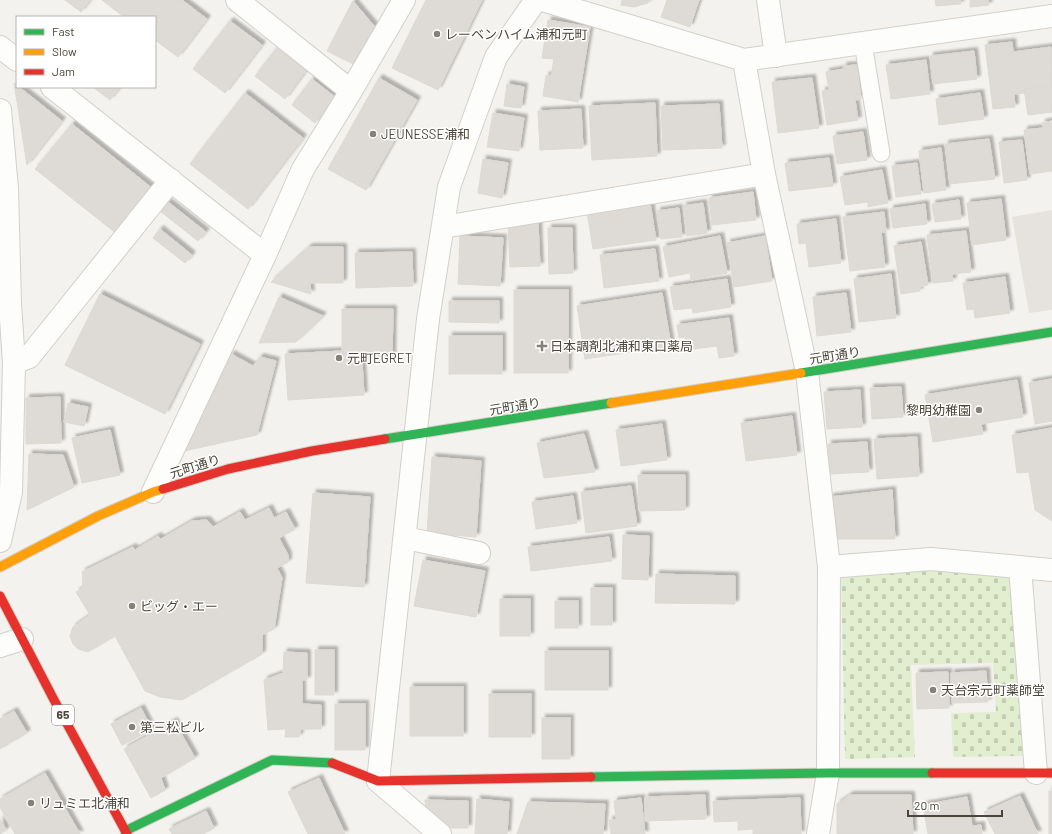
<svg xmlns="http://www.w3.org/2000/svg" width="1052" height="834" font-family="Barlow,'Noto Sans JP',sans-serif">
<defs>
<pattern id="cemetery-stones" width="16" height="16" patternUnits="userSpaceOnUse"><rect width="16" height="16" fill="#e1eecf"/><path d="M2 7V4a2 2 0 0 1 4 0v3zM10 15v-3a2 2 0 0 1 4 0v3z" fill="#c3cdb2"/></pattern>
<filter id="shadow"><feDropShadow dx="3.5" dy="-3.5" stdDeviation="1" flood-color="#0004"/></filter>
</defs>
<rect width="100%" height="100%" fill="#f4f2ee"/>
<!-- cemetery -->
<polygon fill="url(#cemetery-stones)" points="933,568 1013,577 1026,756 953,757 951,713 996,712 993,663 911,665 915,757 845,759 841,574"/>
<!-- parking -->
<polygon fill="#e6e3df" points="1052,210 1052,310 1029,313 1012,217"/>
<!-- building -->
<g fill="#dedbd6" stroke="#dcd9d4" filter="url(#shadow)">
<polygon points="65,0 90,0 81,12"/>
<polygon points="102,0 182,0 207,19 178,57 155,40 155,17 124,17"/>
<polygon points="426,0 482,0 438,90 392,68"/>
<polygon points="622,0 649,0 648,3 634,7 621,5"/>
<polygon points="667,0 699,0 690,27 661,17"/>
<polygon points="935,0 960,0 961,4 936,6"/>
<polygon points="970,0 988,0 989,5 970,7"/>
<polygon points="353,1 375,27 353,64 327,51"/>
<polygon points="548,20 590,27 578,102 543,96 546,75 551,76 554,59 542,58"/>
<polygon points="230,21 262,45 225,93 193,69"/>
<polygon points="1012,42 1013,52 1051,47 1052,85 1024,89 1024,93 1014,94 1015,107 993,109 985,45"/>
<polygon points="279,45 308,68 285,99 255,76"/>
<polygon points="974,51 977,79 933,84 930,56"/>
<polygon points="926,60 930,94 891,99 886,65"/>
<polygon points="857,65 861,99 855,100 858,120 827,125 822,91 829,90 826,72 844,69 843,66"/>
<polygon points="379,78 417,100 366,190 328,169"/>
<polygon points="812,78 819,128 778,133 772,82"/>
<polygon points="312,79 335,97 315,123 292,105"/>
<polygon points="14,83 17,85 17,87 19,87 62,121 27,165"/>
<polygon points="507,84 524,87 521,108 504,106"/>
<polygon points="1052,85 1052,112 1028,115 1024,89"/>
<polygon points="93,87 120,87 110,100"/>
<polygon points="245,93 303,138 248,209 190,164"/>
<polygon points="980,93 984,119 939,125 936,99"/>
<polygon points="655,103 657,156 592,160 589,106"/>
<polygon points="719,104 722,148 663,150 661,106"/>
<polygon points="581,109 583,148 540,150 538,111"/>
<polygon points="493,113 524,118 519,151 487,147"/>
<polygon points="1052,121 1052,171 1030,174 1024,130 1043,128 1042,123"/>
<polygon points="72,124 153,189 117,234 35,169"/>
<polygon points="863,132 867,160 837,164 833,136"/>
<polygon points="989,139 995,179 950,184 945,144"/>
<polygon points="1022,140 1027,180 1004,183 999,142"/>
<polygon points="941,148 946,190 924,193 919,151"/>
<polygon points="829,158 833,186 789,191 785,163"/>
<polygon points="483,159 508,163 502,198 478,193"/>
<polygon points="917,163 921,194 896,197 892,166"/>
<polygon points="882,170 888,203 868,207 868,202 845,205 840,177"/>
<polygon points="753,192 756,220 712,225 709,198"/>
<polygon points="1001,199 1006,240 972,245 967,203"/>
<polygon points="959,200 961,219 935,222 932,204"/>
<polygon points="168,202 206,232 198,241 160,211"/>
<polygon points="650,203 656,240 593,249 587,212"/>
<polygon points="703,203 707,233 687,236 683,206"/>
<polygon points="925,204 927,224 893,228 890,209"/>
<polygon points="679,208 682,237 661,239 657,211"/>
<polygon points="884,212 886,232 881,232 885,267 850,271 843,217"/>
<polygon points="836,219 841,263 809,267 806,243 799,244 797,224"/>
<polygon points="538,223 540,266 510,267 508,224"/>
<polygon points="548,228 572,228 573,273 549,274"/>
<polygon points="160,229 192,255 185,263 153,238"/>
<polygon points="966,231 971,272 952,274 953,281 933,283 927,235"/>
<polygon points="460,236 503,238 500,286 458,284"/>
<polygon points="720,236 727,273 691,280 690,273 669,277 663,247"/>
<polygon points="765,236 772,281 734,287 727,243"/>
<polygon points="921,242 928,285 919,287 920,291 901,294 894,246"/>
<polygon points="309,247 343,247 343,283 310,283 311,294 271,282"/>
<polygon points="655,249 659,281 604,288 600,255"/>
<polygon points="412,252 413,286 356,288 355,253"/>
<polygon points="891,274 896,318 859,322 854,279"/>
<polygon points="1005,277 1010,313 975,318 974,309 967,310 963,283"/>
<polygon points="727,279 731,307 693,313 692,308 674,310 670,287"/>
<rect x="514" y="290" width="54" height="83"/>
<polygon points="662,293 671,346 585,359 577,306"/>
<polygon points="846,293 851,332 817,336 813,297"/>
<polygon points="100,294 200,344 165,414 65,365"/>
<polygon points="279,297 323,316 296,342 259,343"/>
<polygon points="449,301 499,301 499,323 449,322"/>
<polygon points="342,309 393,309 392,361 362,361 364,395 288,400 285,354 342,351"/>
<polygon points="729,318 734,356 719,358 717,346 686,350 685,337 679,338 677,325"/>
<rect x="449" y="336" width="53" height="38"/>
<polygon points="231,354 253,366 260,357 276,361 257,435 184,451"/>
<polygon points="1052,379 1052,421 1035,424 1029,383"/>
<polygon points="1017,380 1023,417 981,424 983,434 933,442 925,395"/>
<polygon points="901,387 903,417 872,419 870,388"/>
<polygon points="860,390 862,427 827,429 824,392"/>
<polygon points="60,397 61,443 26,444 26,398"/>
<polygon points="68,403 88,407 84,426 64,422"/>
<polygon points="792,416 797,455 746,461 741,423"/>
<polygon points="662,424 667,460 621,466 616,430"/>
<polygon points="1052,428 1052,521 1035,510 1029,472 1017,473 1012,435"/>
<polygon points="110,430 120,475 82,483 72,438"/>
<polygon points="584,434 595,472 544,478 537,443"/>
<polygon points="917,437 919,476 877,479 874,439"/>
<polygon points="867,442 869,472 830,474 828,444"/>
<polygon points="29,454 63,455 74,487 27,510"/>
<polygon points="432,457 481,461 476,537 427,533"/>
<polygon points="638,475 685,475 685,510 639,511"/>
<polygon points="631,486 637,526 586,533 581,492"/>
<polygon points="892,490 895,539 832,539 830,497"/>
<polygon points="313,493 370,497 364,587 306,583"/>
<polygon points="573,496 577,523 536,529 532,502"/>
<polygon points="269,508 274,518 286,512 295,529 279,538 288,555 288,562 277,568 282,578 274,629 262,635 262,654 182,700 160,697 145,691 115,636 88,652 78,649 73,644 70,636 73,627 90,615 76,592 82,588 83,579 82,572 133,547 135,550 158,536 161,539 192,521 207,520 213,527 240,512 245,520"/>
<polygon points="623,535 649,536 648,580 622,579"/>
<polygon points="609,537 612,561 531,571 528,547"/>
<polygon points="423,560 485,571 476,617 414,606"/>
<polygon points="656,574 735,576 735,604 655,603"/>
<rect x="591" y="588" width="21" height="37"/>
<rect x="500" y="599" width="30" height="37"/>
<rect x="555" y="601" width="23" height="27"/>
<rect x="315" y="650" width="19" height="45"/>
<rect x="545" y="651" width="63" height="39"/>
<polygon points="284,652 307,653 307,680 302,680 302,704 321,705 321,729 301,729 299,737 285,737 286,729 268,730 264,680 283,673"/>
<polygon points="986,671 988,702 952,703 951,673"/>
<polygon points="948,672 949,708 917,709 916,673"/>
<rect x="410" y="687" width="53" height="49"/>
<rect x="489" y="694" width="42" height="43"/>
<rect x="335" y="704" width="30" height="46"/>
<polygon points="141,708 152,730 122,745 111,724"/>
<polygon points="14,711 27,733 0,749 0,719"/>
<rect x="542" y="718" width="28" height="41"/>
<polygon points="174,721 195,758 161,778 165,790 151,798 124,749"/>
<polygon points="45,773 80,834 15,834 0,807 0,799"/>
<polygon points="319,778 345,834 308,834 288,792"/>
<rect x="1049" y="791" width="3" height="43"/>
<polygon points="705,795 706,819 645,821 645,797"/>
<polygon points="850,795 911,795 913,834 837,834 837,804"/>
<polygon points="1020,796 1038,834 995,834 984,812"/>
<polygon points="967,797 972,826 981,825 982,834 928,834 923,805"/>
<polygon points="641,798 645,834 611,834 609,820 616,820 614,801"/>
<polygon points="800,798 801,834 753,834 753,829 738,830 738,821 714,822 713,801"/>
<polygon points="477,799 509,802 507,834 475,834"/>
<polygon points="425,800 468,801 468,828 444,828 426,812"/>
<polygon points="528,802 605,804 603,834 517,834"/>
<polygon points="206,811 214,828 203,834 172,834 169,829"/>
<polygon points="0,819 6,830 0,834"/>
</g>
<g fill="none" stroke-linecap="round" stroke-linejoin="round">
<defs>
<polyline id="lane" points="863,43 881,153"/>
<g id="street">
<polyline points="237,0 351,91"/>
<polyline points="542,0 744,60 1052,16"/>
<polyline points="768,0 776,56"/>
<polyline points="0,47 17,60"/>
<polyline points="744,60 764,174 807,372 829,567 828,773 818,834"/>
<polyline points="52,87 265,255"/>
<polyline points="0,110 7,189 10,304 14,363 11,492 0,541"/>
<polyline points="443,227 764,174"/>
<polyline points="14,363 29,357 171,180"/>
<polyline points="153,492 265,255 303,169 351,91 404,0"/>
<polyline points="405,538 479,553"/>
<polyline points="829,567 931,559 1052,570"/>
<polyline points="1020,567 1036,773"/>
<polyline points="0,646 22,639"/>
<polyline points="440,834 378,781 428,319 449,187 496,57 536,0"/>
</g>
<g id="fast">
<polyline points="801,373 1052,332"/>
<polyline points="385,439 611,403"/>
<polyline points="591,777 828,773 932,773"/>
<polyline points="125,831 272,760 332,763"/>
</g>
<g id="slow">
<polyline points="611,403 801,373"/>
<polyline points="0,567 98,516 153,492 163,489"/>
</g>
<g id="jam">
<polyline points="163,489 228,469 312,451 385,439"/>
<polyline points="0,596 53,698 127,834"/>
<polyline points="332,763 378,781 591,777"/>
<polyline points="932,773 1052,773"/>
</g>
</defs>
<!-- lane casing -->
<use href="#lane" stroke="#d2d0cb" stroke-width="19"/>
<!-- street casing -->
<use href="#street" stroke="#d2d0cb" stroke-width="24"/>
<!-- fast casing -->
<use href="#fast" stroke="#d3cfc5" stroke-width="11"/>
<!-- slow casing -->
<use href="#slow" stroke="#d3cfc5" stroke-width="11"/>
<!-- jam casing -->
<use href="#jam" stroke="#d3cfc5" stroke-width="11"/>
<!-- lane -->
<use href="#lane" stroke="#fdfdfc" stroke-width="17"/>
<!-- street -->
<use href="#street" stroke="#fdfdfc" stroke-width="22"/>
<!-- fast -->
<use href="#fast" stroke="#30b455" stroke-width="9"/>
<!-- slow -->
<use href="#slow" stroke="#ff9f0a" stroke-width="9"/>
<!-- jam -->
<use href="#jam" stroke="#e5322d" stroke-width="9"/>
</g>
<!-- markers -->
<g fill="#868178" stroke="#fff" stroke-width="1.5">
<circle cx="437" cy="34" r="4"/>
<circle cx="373" cy="134" r="4"/>
<path d="M540 340h4v4h4v4h-4v4h-4v-4h-4v-4h4z"/>
<circle cx="339" cy="358" r="4"/>
<circle cx="979" cy="410" r="4"/>
<circle cx="132" cy="606" r="4"/>
<circle cx="933" cy="690" r="4"/>
<circle cx="132" cy="727" r="4"/>
<circle cx="31" cy="803" r="4"/>
</g>
<g text-anchor="middle" stroke-width="3" stroke-linejoin="round" paint-order="stroke">
<!-- shield labels -->
<rect fill="#fff" stroke="#817c74" stroke-width="1" x="52" y="705" width="22" height="20" rx="3"/>
<g font-size="12" font-weight="bold" fill="#4b4439">
<text x="63" y="719">65</text>
</g>
<!-- poi labels -->
<g font-size="13" fill="#4b4439" stroke="#fff" text-anchor="start">
<text x="445" y="39">レーベンハイム浦和元町</text>
<text x="381" y="139">JEUNESSE浦和</text>
<text x="550" y="351">日本調剤北浦和東口薬局</text>
<text x="347" y="363">元町EGRET</text>
<text x="971" y="415" text-anchor="end">黎明幼稚園</text>
<text x="140" y="611">ビッグ・エー</text>
<text x="941" y="695">天台宗元町薬師堂</text>
<text x="140" y="732">第三松ビル</text>
<text x="39" y="808">リュミエ北浦和</text>
</g>
<!-- street labels -->
<g font-size="13" fill="#4b4439" stroke="#fff">
<text transform="translate(835 355) rotate(-9)" y="5">元町通り</text>
<text transform="translate(515 406) rotate(-9)" y="5">元町通り</text>
<text transform="translate(195 466) rotate(-17)" y="5">元町通り</text>
</g>
</g>
<!-- legend -->
<rect x="16" y="16" width="140" height="72" fill="#ffffff" stroke="#b7b4b0"/>
<rect x="24" y="29" width="20" height="6" fill="#30b455" stroke="#b7b4b0"/>
<text x="52" y="36" font-size="12" fill="#4b4439">Fast</text>
<rect x="24" y="49" width="20" height="6" fill="#ff9f0a" stroke="#b7b4b0"/>
<text x="52" y="56" font-size="12" fill="#4b4439">Slow</text>
<rect x="24" y="69" width="20" height="6" fill="#e5322d" stroke="#b7b4b0"/>
<text x="52" y="76" font-size="12" fill="#4b4439">Jam</text>
<!-- scale -->
<path d="M908 810v6h94v-6" fill="none" stroke="#4b4439" stroke-width="2"/>
<text x="914" y="810" font-size="12" fill="#4b4439" stroke="#ffffff" stroke-width="3" paint-order="stroke">20 m</text>
</svg>
